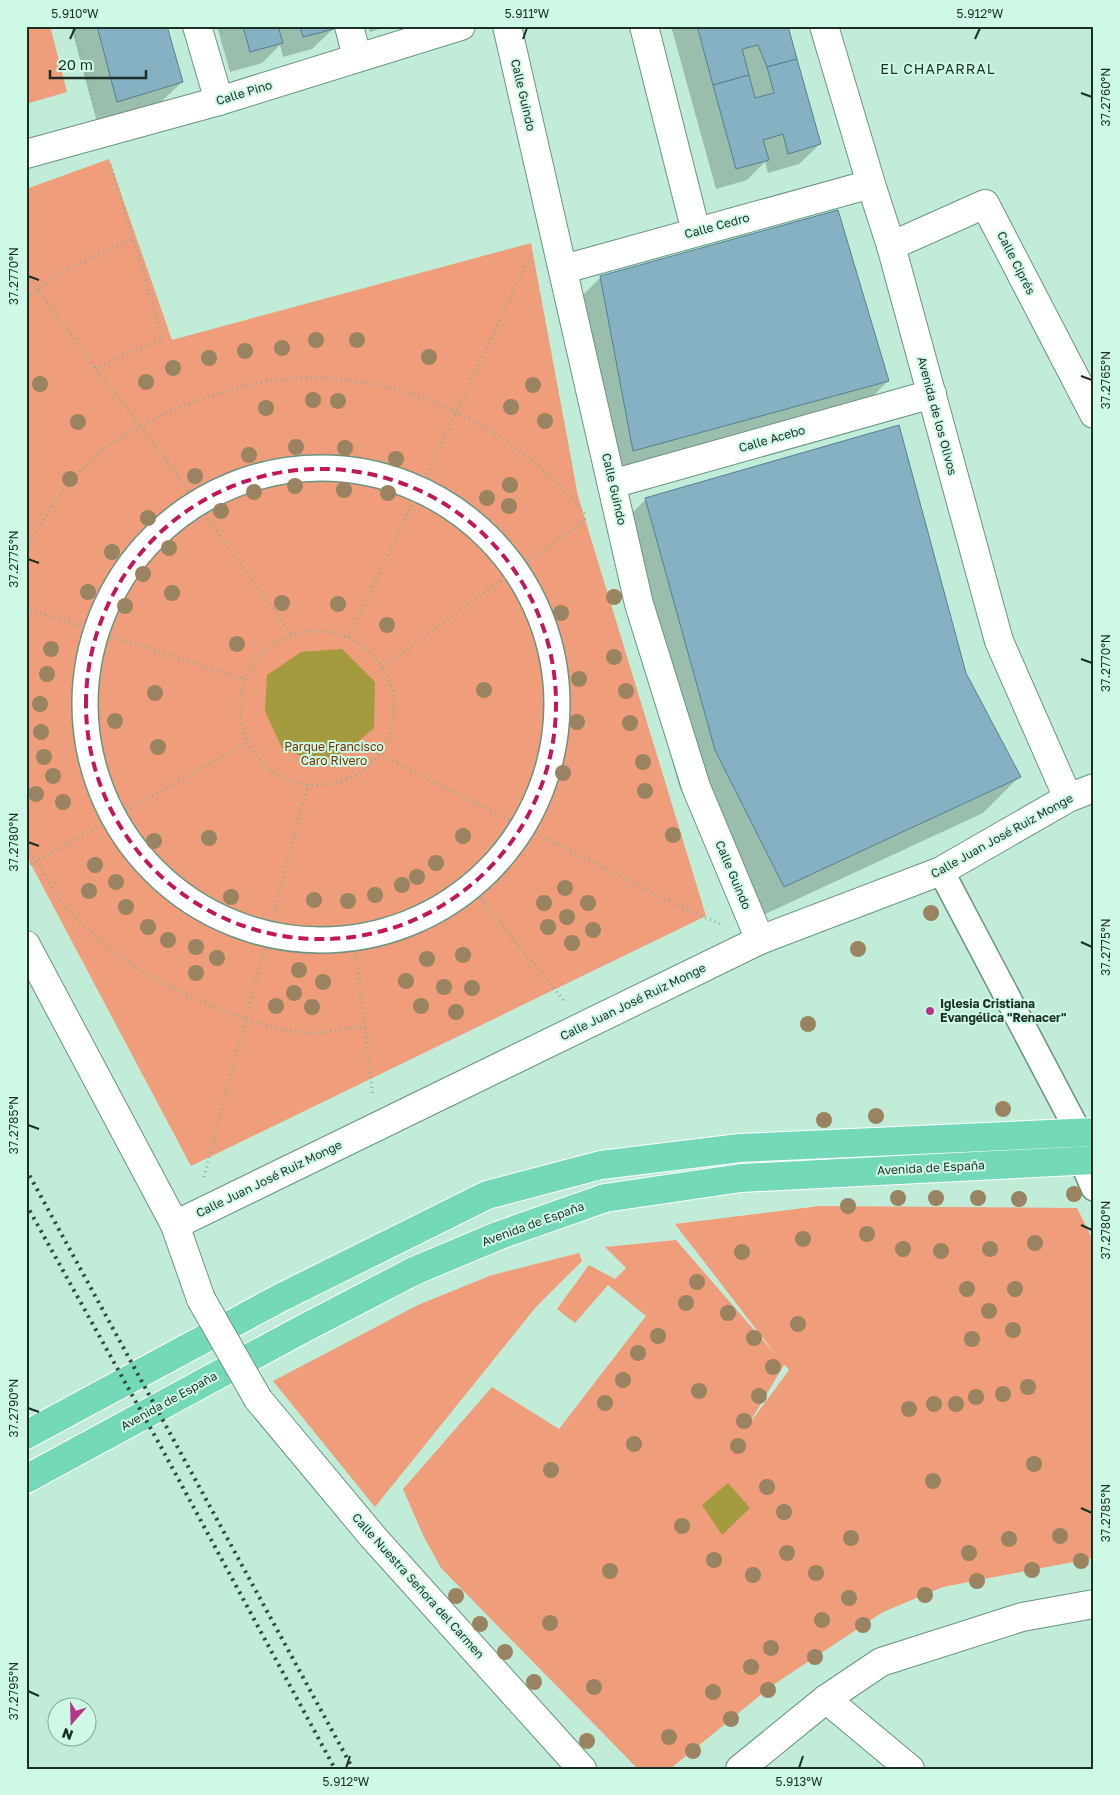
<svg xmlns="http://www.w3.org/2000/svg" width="1120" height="1795" font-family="'Golos Text',sans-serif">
<rect width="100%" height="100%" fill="#c1edd8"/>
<!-- green -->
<g fill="#ef9d7a" fill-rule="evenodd">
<polygon points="26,26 50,26 67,92 26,104"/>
<polygon points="109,159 172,340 531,243 578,496 706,916 191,1166 26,855 26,189"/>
<path d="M820,1206L1077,1208L1094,1242V1558L943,1587L883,1612L773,1685L670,1769H638L441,1568L423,1535L403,1489L492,1387L559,1429L646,1316L608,1285L575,1323L557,1309L589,1265L615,1279L626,1268L605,1247L676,1240L776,1355L675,1224ZM785,1365L789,1370L747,1427L784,1365Z"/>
<polygon points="579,1253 582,1261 536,1307 375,1507 273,1381 418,1305 492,1275"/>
</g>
<!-- water -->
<g fill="#a49b3e">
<polygon points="342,649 375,682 374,728 346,752 315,762 282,748 265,711 267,675 301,652"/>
<polygon points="728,1483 750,1508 722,1535 702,1505"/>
</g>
<!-- shadow -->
<g fill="#0003">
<polygon points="71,26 166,26 182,82 161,102 97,122"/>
<polygon points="217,26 332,26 333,29 312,49 283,57 280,45 262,63 230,72"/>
<polygon points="368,26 389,26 370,32"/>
<polygon points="671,26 788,26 820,144 799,164 768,173 765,162 747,180 716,189"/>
<polygon points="601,277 888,381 852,417 597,486 565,313"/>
<polygon points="646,499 965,673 1019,777 983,813 748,922 679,786 610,535"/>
</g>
<!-- building -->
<g fill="#85b1c3" stroke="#558091">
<polygon points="97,26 167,26 183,82 117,102"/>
<polygon points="243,26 278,26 283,43 250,52"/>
<polygon points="300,26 333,26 334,29 303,37"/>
<polygon points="697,26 788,26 797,59 767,67 758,45 742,49 749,75 713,85"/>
<polygon points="797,59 821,144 788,154 783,134 763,140 769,160 736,169 713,85 749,75 755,98 774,93 767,67"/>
<polygon points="838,210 889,381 633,451 600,276"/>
<polygon points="899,425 966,673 1021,777 784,887 715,750 645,498"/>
</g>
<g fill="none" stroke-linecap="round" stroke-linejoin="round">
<defs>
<g id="pedestrian">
<circle cx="321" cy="704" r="236"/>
<polyline points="941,871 1079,1133 1082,1161 1094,1188"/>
</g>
<g id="minor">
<polyline points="197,26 219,101"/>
<polyline points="349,26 357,57"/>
<polyline points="507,26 639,604 696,787 760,940"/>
<polyline points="644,26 696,232"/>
<polyline points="824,26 871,184 891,246 999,641 1068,798"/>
<polyline points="26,154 219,101 461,26"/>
<polyline points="891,246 985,204 1094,414"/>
<polyline points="564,269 871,184"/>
<polyline points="612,484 932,394"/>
<polyline points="26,945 175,1225 201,1299"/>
<polyline points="175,1225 760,940 941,871 1068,798 1094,788"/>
<polyline points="826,1699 910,1769"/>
<polyline points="740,1769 826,1699 881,1662 1022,1617 1094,1604"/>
</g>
<polyline id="tertiary" points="258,1399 373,1537 582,1769"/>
<g id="primary">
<polyline points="26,1435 278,1299 487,1195 601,1165 740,1148 1094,1132"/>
<polyline points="26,1479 297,1332 414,1271 500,1235 605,1198 741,1178 1094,1160"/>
</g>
</defs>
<!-- pedestrian casing -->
<use href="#pedestrian" stroke="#6a9480" stroke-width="28"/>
<!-- minor casing -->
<use href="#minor" stroke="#6a9480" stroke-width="30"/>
<!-- tertiary casing -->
<use href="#tertiary" stroke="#6a9480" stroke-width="30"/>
<!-- primary casing -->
<use href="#primary" stroke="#fff" stroke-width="30"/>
<!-- path -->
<g stroke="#8bae9d" stroke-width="3" stroke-dasharray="1 4" stroke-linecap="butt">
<polyline points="73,26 94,105"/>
<polyline points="26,274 95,368 148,435 292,635"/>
<polyline points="26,298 69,268 133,239"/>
<polyline points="95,368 163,339 110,162"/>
<path d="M26,550C44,515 73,474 104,449C111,443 119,439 126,435C154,418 181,405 212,396C228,391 246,385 263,382C384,361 511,422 586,515"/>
<polyline points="26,608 245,680"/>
<circle cx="317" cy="708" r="77"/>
<polyline points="349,637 528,261"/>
<polyline points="383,667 588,517"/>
<polyline points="379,754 687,910 721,924"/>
<path d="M26,844C39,865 51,889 67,908C111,958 169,991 231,1013C256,1023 281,1031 308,1033C326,1034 347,1028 365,1026"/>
<polyline points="26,867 248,742"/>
<polyline points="468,883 564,1001"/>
<polyline points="354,938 373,1096"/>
<polyline points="204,1177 308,784"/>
</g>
<!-- pedestrian -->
<use href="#pedestrian" stroke="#fff" stroke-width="25"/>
<!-- minor -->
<use href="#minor" stroke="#fff" stroke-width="28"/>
<!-- tertiary -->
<use href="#tertiary" stroke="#fff" stroke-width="28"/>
<!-- primary -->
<use href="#primary" stroke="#74d9b9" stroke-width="28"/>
<!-- rail -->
<g stroke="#354a40" stroke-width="4" stroke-dasharray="2.5 5" stroke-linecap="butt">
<polyline points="26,1169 353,1769"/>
<polyline points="26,1204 161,1447 335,1769"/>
</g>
<defs>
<polyline id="minor-bridge" points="201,1299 258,1399"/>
</defs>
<!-- minor-bridge casing -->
<use href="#minor-bridge" stroke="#6a9480" stroke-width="30" stroke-linecap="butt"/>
<!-- minor-bridge -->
<use href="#minor-bridge" stroke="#fff" stroke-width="28"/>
</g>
<!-- trees -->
<g fill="#998361">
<circle cx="316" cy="340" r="8"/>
<circle cx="357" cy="340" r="8"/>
<circle cx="282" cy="348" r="8"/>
<circle cx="245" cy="351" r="8"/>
<circle cx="429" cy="357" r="8"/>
<circle cx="209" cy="358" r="8"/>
<circle cx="173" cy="368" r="8"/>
<circle cx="146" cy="382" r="8"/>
<circle cx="40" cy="384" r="8"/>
<circle cx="533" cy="385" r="8"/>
<circle cx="313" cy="400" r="8"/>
<circle cx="338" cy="401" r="8"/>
<circle cx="511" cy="407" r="8"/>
<circle cx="266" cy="408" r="8"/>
<circle cx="545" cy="421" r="8"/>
<circle cx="78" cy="422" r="8"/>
<circle cx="296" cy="447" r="8"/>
<circle cx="345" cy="448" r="8"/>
<circle cx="249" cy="455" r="8"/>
<circle cx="396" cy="459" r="8"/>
<circle cx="195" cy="476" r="8"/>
<circle cx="70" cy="479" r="8"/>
<circle cx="510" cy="485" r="8"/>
<circle cx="295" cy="486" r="8"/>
<circle cx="344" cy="490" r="8"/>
<circle cx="254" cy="492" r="8"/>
<circle cx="388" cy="493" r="8"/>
<circle cx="487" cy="498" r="8"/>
<circle cx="509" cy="506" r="8"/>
<circle cx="221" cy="511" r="8"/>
<circle cx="148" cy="518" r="8"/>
<circle cx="169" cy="548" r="8"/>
<circle cx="112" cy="552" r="8"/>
<circle cx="143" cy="574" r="8"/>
<circle cx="88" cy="592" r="8"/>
<circle cx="172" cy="593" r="8"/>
<circle cx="614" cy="597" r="8"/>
<circle cx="282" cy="603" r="8"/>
<circle cx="338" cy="604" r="8"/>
<circle cx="125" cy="606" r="8"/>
<circle cx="561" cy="613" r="8"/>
<circle cx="387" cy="625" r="8"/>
<circle cx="237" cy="644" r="8"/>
<circle cx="51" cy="649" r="8"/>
<circle cx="614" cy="657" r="8"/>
<circle cx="47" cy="674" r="8"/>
<circle cx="579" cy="679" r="8"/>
<circle cx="484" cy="690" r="8"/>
<circle cx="626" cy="691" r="8"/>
<circle cx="155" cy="693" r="8"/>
<circle cx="40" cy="704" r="8"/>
<circle cx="115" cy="721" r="8"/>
<circle cx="577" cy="722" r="8"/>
<circle cx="630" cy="723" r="8"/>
<circle cx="41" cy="732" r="8"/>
<circle cx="158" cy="747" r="8"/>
<circle cx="44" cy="757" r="8"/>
<circle cx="643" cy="762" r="8"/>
<circle cx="563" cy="773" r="8"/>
<circle cx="53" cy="776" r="8"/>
<circle cx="645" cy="791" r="8"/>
<circle cx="36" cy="794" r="8"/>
<circle cx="63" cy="802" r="8"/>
<circle cx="673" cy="835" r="8"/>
<circle cx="463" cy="836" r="8"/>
<circle cx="209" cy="838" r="8"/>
<circle cx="154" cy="841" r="8"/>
<circle cx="436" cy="863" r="8"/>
<circle cx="95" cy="865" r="8"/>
<circle cx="417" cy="877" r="8"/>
<circle cx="116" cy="882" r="8"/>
<circle cx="402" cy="885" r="8"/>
<circle cx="565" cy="888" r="8"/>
<circle cx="89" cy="891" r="8"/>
<circle cx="375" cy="895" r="8"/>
<circle cx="231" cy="897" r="8"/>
<circle cx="314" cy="900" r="8"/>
<circle cx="348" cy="901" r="8"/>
<circle cx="544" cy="903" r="8"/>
<circle cx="588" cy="903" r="8"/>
<circle cx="126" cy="907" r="8"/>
<circle cx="931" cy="913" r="8"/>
<circle cx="567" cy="917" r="8"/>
<circle cx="148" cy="927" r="8"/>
<circle cx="548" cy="927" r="8"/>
<circle cx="593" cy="930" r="8"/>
<circle cx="168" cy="940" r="8"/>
<circle cx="572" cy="943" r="8"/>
<circle cx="196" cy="947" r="8"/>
<circle cx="858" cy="949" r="8"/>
<circle cx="463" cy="955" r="8"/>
<circle cx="217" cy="958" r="8"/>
<circle cx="427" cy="959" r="8"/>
<circle cx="299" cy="970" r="8"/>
<circle cx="196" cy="973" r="8"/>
<circle cx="406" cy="981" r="8"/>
<circle cx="323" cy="982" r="8"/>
<circle cx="444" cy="987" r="8"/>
<circle cx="472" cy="988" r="8"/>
<circle cx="294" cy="993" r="8"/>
<circle cx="276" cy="1006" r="8"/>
<circle cx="421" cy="1006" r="8"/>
<circle cx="312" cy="1007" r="8"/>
<circle cx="456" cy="1012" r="8"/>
<circle cx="808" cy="1024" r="8"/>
<circle cx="1003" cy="1109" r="8"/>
<circle cx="876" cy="1116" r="8"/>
<circle cx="824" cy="1120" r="8"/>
<circle cx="1074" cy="1194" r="8"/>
<circle cx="898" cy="1198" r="8"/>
<circle cx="936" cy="1198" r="8"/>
<circle cx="978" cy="1198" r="8"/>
<circle cx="1019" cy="1199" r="8"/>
<circle cx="848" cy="1206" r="8"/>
<circle cx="867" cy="1234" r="8"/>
<circle cx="803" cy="1239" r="8"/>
<circle cx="1035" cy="1243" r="8"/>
<circle cx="903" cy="1249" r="8"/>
<circle cx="990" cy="1249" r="8"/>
<circle cx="941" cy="1251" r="8"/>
<circle cx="742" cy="1252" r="8"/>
<circle cx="697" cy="1282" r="8"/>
<circle cx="967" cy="1289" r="8"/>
<circle cx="1015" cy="1289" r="8"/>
<circle cx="686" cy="1303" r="8"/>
<circle cx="989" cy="1311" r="8"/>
<circle cx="728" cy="1313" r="8"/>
<circle cx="798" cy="1324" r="8"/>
<circle cx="1013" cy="1330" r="8"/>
<circle cx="658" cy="1336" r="8"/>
<circle cx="754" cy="1338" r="8"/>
<circle cx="972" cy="1339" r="8"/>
<circle cx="638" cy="1353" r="8"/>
<circle cx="773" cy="1367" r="8"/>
<circle cx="623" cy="1380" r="8"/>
<circle cx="1028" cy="1387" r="8"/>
<circle cx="699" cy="1391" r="8"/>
<circle cx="1003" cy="1394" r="8"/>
<circle cx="759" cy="1396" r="8"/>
<circle cx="976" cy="1397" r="8"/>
<circle cx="605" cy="1403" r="8"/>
<circle cx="934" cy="1404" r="8"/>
<circle cx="956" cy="1404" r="8"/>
<circle cx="909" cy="1409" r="8"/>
<circle cx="744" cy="1421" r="8"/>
<circle cx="634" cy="1444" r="8"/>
<circle cx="738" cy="1446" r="8"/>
<circle cx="1034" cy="1464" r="8"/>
<circle cx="551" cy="1470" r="8"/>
<circle cx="933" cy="1481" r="8"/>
<circle cx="767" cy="1487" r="8"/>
<circle cx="784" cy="1512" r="8"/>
<circle cx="682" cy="1526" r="8"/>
<circle cx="1060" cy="1536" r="8"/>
<circle cx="851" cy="1538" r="8"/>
<circle cx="1009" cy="1539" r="8"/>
<circle cx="787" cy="1553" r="8"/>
<circle cx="969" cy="1553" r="8"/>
<circle cx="714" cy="1560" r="8"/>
<circle cx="1081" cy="1561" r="8"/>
<circle cx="1032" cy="1570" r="8"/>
<circle cx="610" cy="1571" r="8"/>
<circle cx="816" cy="1573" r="8"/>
<circle cx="753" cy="1575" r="8"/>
<circle cx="977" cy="1581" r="8"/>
<circle cx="925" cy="1595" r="8"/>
<circle cx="456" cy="1596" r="8"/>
<circle cx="849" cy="1598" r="8"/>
<circle cx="822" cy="1620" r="8"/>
<circle cx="550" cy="1623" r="8"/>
<circle cx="480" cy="1624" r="8"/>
<circle cx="863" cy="1625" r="8"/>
<circle cx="771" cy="1648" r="8"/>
<circle cx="505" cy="1652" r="8"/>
<circle cx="815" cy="1657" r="8"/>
<circle cx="751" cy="1667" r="8"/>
<circle cx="534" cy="1682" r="8"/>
<circle cx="594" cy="1687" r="8"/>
<circle cx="768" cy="1690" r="8"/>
<circle cx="713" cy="1692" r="8"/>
<circle cx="731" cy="1719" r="8"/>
<circle cx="669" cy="1737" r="8"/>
<circle cx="587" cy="1741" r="8"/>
<circle cx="693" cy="1751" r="8"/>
</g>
<!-- marked area -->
<path fill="none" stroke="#c2185b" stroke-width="4" stroke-dasharray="10 6" stroke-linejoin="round" d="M86 704a235 235 0 1 1 470 0a235 235 0 1 1-470 0Z"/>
<!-- ticks -->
<path fill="none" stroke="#1d2e26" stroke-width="2" d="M70,39L75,28M523,39L527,28M975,39L980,28M1081,93L1092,97M28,276L39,280M1081,376L1092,380M28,559L39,563M1081,659L1092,663M28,842L39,846M1081,942L1092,947M28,1125L39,1129M1081,1225L1092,1230M28,1408L39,1412M1081,1508L1092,1513M28,1691L39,1696M346,1768L350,1756M799,1768L803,1756"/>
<!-- markers -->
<circle fill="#b33789" stroke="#cefae5" stroke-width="2" cx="930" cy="1011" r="5"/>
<g text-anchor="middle" stroke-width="4" stroke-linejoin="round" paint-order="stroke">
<!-- street labels -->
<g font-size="12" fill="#1d2e26" stroke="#cefae5">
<text transform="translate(244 93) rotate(-17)" y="4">Calle Pino</text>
<text transform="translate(523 95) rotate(77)" y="4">Calle Guindo</text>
<text transform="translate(717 226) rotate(-15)" y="4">Calle Cedro</text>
<text transform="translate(1016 263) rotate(63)" y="4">Calle Ciprés</text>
<text transform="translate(937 416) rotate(75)" y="4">Avenida de los Olivos</text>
<text transform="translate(772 439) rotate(-16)" y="4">Calle Acebo</text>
<text transform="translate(614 489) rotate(77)" y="4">Calle Guindo</text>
<text transform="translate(1002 836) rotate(-29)" y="4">Calle Juan José Ruiz Monge</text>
<text transform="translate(733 875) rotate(67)" y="4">Calle Guindo</text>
<text transform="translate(633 1002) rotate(-26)" y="4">Calle Juan José Ruiz Monge</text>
<text transform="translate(931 1168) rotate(-3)" y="4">Avenida de España</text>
<text transform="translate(269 1179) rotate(-26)" y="4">Calle Juan José Ruiz Monge</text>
<text transform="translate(533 1224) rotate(-20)" y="4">Avenida de España</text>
<text transform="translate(169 1401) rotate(-29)" y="4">Avenida de España</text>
<text transform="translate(418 1586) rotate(48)" y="4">Calle Nuestra Señora del Carmen</text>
</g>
<!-- park labels -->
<g font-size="12" fill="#782d00" stroke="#cefae5">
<text x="334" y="751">Parque Francisco<tspan x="334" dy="14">Caro Rivero</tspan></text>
</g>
<!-- poi labels -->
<g font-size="12" font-weight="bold" fill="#1d2e26" stroke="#cefae5" text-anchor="start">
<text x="940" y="1008">Iglesia Cristiana<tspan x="940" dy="14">Evangélica "Renacer"</tspan></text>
</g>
<!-- neighbourhood labels -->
<g font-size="14" letter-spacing="1" fill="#1d2e26" stroke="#cefae5">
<text x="938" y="74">EL CHAPARRAL</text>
</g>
</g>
<!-- border -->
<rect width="1120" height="1795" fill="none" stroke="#cefae5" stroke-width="55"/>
<!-- north arrow -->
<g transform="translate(72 1722) rotate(200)"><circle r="24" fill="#cefae5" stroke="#87a899"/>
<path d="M0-4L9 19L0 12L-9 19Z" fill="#b33789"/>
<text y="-8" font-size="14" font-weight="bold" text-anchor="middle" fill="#1d2e26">N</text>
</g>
<!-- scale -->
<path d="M50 70v8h96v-8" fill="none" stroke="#1d2e26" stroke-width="2.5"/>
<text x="58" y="70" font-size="15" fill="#1d2e26" stroke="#cefae5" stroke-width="4" paint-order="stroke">20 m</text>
<rect x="28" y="28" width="1064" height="1740" fill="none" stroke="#1d2e26" stroke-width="2"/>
<g font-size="12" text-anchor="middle" fill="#1d2e26">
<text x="75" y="18">5.910°W</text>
<text x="527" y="18">5.911°W</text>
<text x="980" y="18">5.912°W</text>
<text transform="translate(1106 97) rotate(-90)" y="4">37.2760°N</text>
<text transform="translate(14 276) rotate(-90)" y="4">37.2770°N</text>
<text transform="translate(1106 380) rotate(-90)" y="4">37.2765°N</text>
<text transform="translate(14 559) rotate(-90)" y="4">37.2775°N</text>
<text transform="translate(1106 663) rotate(-90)" y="4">37.2770°N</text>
<text transform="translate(14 842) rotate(-90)" y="4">37.2780°N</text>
<text transform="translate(1106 947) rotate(-90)" y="4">37.2775°N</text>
<text transform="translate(14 1125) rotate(-90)" y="4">37.2785°N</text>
<text transform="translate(1106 1230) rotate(-90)" y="4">37.2780°N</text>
<text transform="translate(14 1408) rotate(-90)" y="4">37.2790°N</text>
<text transform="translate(1106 1513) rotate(-90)" y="4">37.2785°N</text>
<text transform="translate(14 1691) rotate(-90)" y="4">37.2795°N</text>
<text x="346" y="1786">5.912°W</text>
<text x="799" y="1786">5.913°W</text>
</g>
</svg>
